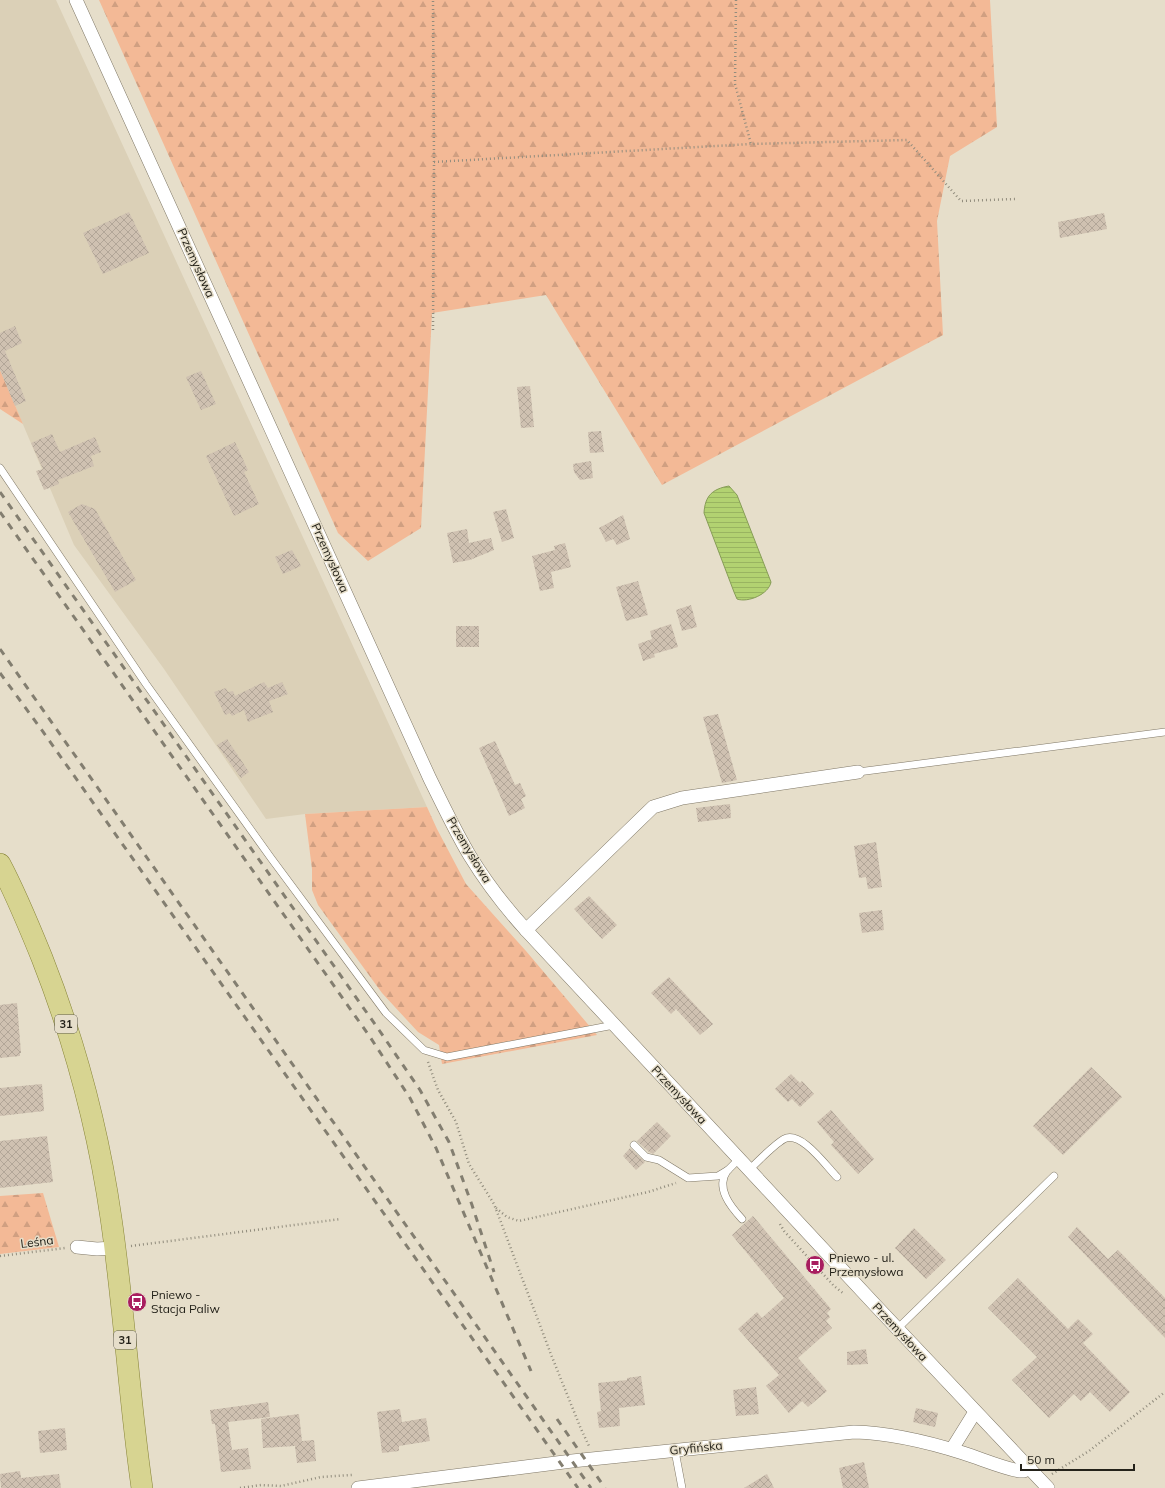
<svg xmlns="http://www.w3.org/2000/svg" width="1165" height="1488" font-family="Mulish,sans-serif">
<defs>
<pattern id="forest-firs" width="22" height="20" patternUnits="userSpaceOnUse"><rect width="22" height="20" fill="#f3b996"/><path d="M5 1l3.5 6h-7zM16 11l3.5 6h-7z" fill="#d09f81"/></pattern>
<pattern id="water-rules" width="6" height="5" patternUnits="userSpaceOnUse"><rect width="6" height="5" fill="#b2d271"/><path d="M0 2.5h6" fill="none" stroke="#99b461"/></pattern>
<pattern id="building-cross-hatch" width="8" height="8" patternUnits="userSpaceOnUse"><rect width="8" height="8" fill="#cfc1b1"/><path d="M0 0l8 8M0 8l8-8" fill="none" stroke="#b2a698"/></pattern>
</defs>
<rect width="100%" height="100%" fill="#e6deca"/>
<!-- built -->
<polygon fill="#dbd0b7" points="0,0 56,0 427,807 305,814 266,819 164,669 74,545 0,370"/>
<!-- forest -->
<g fill="url(#forest-firs)">
<polygon points="99,0 990,0 997,127 950,156 937,221 943,335 662,485 546,295 432,313 421,528 368,561 338,533"/>
<polygon points="0,370 23,424 0,409"/>
<polygon points="427,807 437,829 466,884 526,951 597,1035 442,1064 439,1045 418,1032 382,993 318,905 312,890 312,869 305,814"/>
<polygon points="43,1193 59,1247 0,1254 0,1196"/>
</g>
<!-- water -->
<path fill="url(#water-rules)" stroke="#879d57" d="M729,486L737,495L771,582C769,594 748,603 737,599L734,592L704,513C705,496 712,489 729,486Z"/>
<!-- building -->
<g fill="url(#building-cross-hatch)">
<polygon points="129,212 149,253 103,274 83,233"/>
<polygon points="1104,213 1107,229 1060,238 1058,222"/>
<polygon points="15,326 22,343 5,351 26,401 15,406 0,370 0,333"/>
<polygon points="201,371 216,404 201,410 186,377"/>
<polygon points="530,386 534,427 521,428 517,387"/>
<polygon points="601,431 604,452 590,453 588,432"/>
<polygon points="52,434 60,452 95,437 101,452 91,456 94,466 58,480 59,484 44,490 36,471 43,469 31,443"/>
<polygon points="235,442 248,470 244,472 259,504 234,516 206,456"/>
<polygon points="591,461 593,478 580,480 574,472 573,464"/>
<polygon points="82,504 95,509 136,580 115,592 68,512"/>
<polygon points="506,509 514,538 502,542 493,512"/>
<polygon points="623,515 630,539 617,545 613,539 606,542 599,528"/>
<polygon points="467,529 469,543 491,538 494,550 470,560 453,563 447,533"/>
<polygon points="565,543 571,567 551,572 554,588 540,591 532,556 555,550 554,546"/>
<polygon points="292,550 301,566 283,574 275,557"/>
<polygon points="638,581 648,615 626,621 616,587"/>
<polygon points="691,605 697,627 682,631 676,610"/>
<polygon points="671,624 678,647 654,654 655,657 643,661 638,644 652,639 650,631"/>
<rect x="456" y="626" width="23" height="21"/>
<polygon points="264,682 268,688 282,682 288,694 269,701 273,712 248,722 244,710 232,716 230,713 225,715 214,692 226,688 228,692 233,691 235,696"/>
<polygon points="718,714 737,780 722,783 703,717"/>
<polygon points="227,739 249,772 241,778 217,745"/>
<polygon points="495,741 515,785 520,783 526,796 521,799 525,808 509,816 479,748"/>
<polygon points="730,804 731,818 698,822 696,808"/>
<polygon points="876,842 882,887 868,889 866,877 859,878 854,846"/>
<polygon points="589,896 617,925 602,939 574,909"/>
<polygon points="882,910 884,930 862,933 859,913"/>
<polygon points="669,977 713,1024 700,1035 676,1009 671,1014 651,993"/>
<polygon points="17,1003 21,1053 20,1053 20,1056 0,1058 0,1005"/>
<polygon points="1091,1067 1122,1097 1063,1155 1033,1126"/>
<polygon points="791,1074 800,1083 802,1081 814,1094 800,1107 792,1099 788,1102 775,1089"/>
<polygon points="42,1084 44,1111 0,1116 0,1088"/>
<polygon points="831,1110 874,1159 858,1174 831,1145 834,1142 817,1122"/>
<polygon points="657,1122 671,1136 653,1154 649,1152 637,1141"/>
<polygon points="47,1136 53,1182 0,1188 0,1141"/>
<polygon points="630,1148 645,1162 636,1170 623,1156"/>
<polygon points="753,1216 831,1309 827,1313 830,1317 826,1321 832,1328 798,1358 827,1391 808,1407 802,1401 789,1413 766,1386 779,1375 738,1329 757,1312 762,1318 784,1298 732,1235"/>
<polygon points="1077,1227 1108,1259 1118,1250 1165,1298 1165,1338 1068,1237"/>
<polygon points="914,1228 946,1260 926,1279 895,1248"/>
<polygon points="1018,1278 1068,1329 1078,1319 1093,1334 1083,1343 1130,1392 1110,1412 1090,1392 1081,1401 1074,1394 1049,1418 1012,1380 1037,1357 988,1308"/>
<polygon points="866,1349 868,1364 847,1365 847,1352"/>
<polygon points="641,1376 645,1405 619,1408 620,1426 599,1428 597,1412 601,1411 598,1383 627,1380 627,1378"/>
<polygon points="756,1387 759,1414 736,1416 733,1390"/>
<polygon points="268,1402 270,1417 228,1422 232,1450 248,1448 251,1469 221,1472 215,1424 212,1424 210,1410"/>
<polygon points="916,1408 938,1413 935,1427 913,1422"/>
<polygon points="400,1409 402,1422 426,1418 430,1441 399,1446 399,1451 382,1453 377,1412"/>
<polygon points="299,1414 302,1441 314,1440 316,1461 297,1463 295,1446 263,1448 261,1419"/>
<polygon points="65,1428 67,1450 40,1453 38,1431"/>
<polygon points="864,1462 869,1488 843,1488 839,1468"/>
<polygon points="20,1471 21,1478 59,1474 61,1488 1,1488 0,1474"/>
<polygon points="767,1474 774,1488 744,1488"/>
</g>
<g fill="none" stroke-linecap="round" stroke-linejoin="round">
<defs>
<g id="lane">
<polyline points="0,468 146,684 271,858 386,1013 424,1050 447,1057 614,1025"/>
<polyline points="858,772 1165,732"/>
<polyline points="634,1145 646,1157 659,1160 688,1178 718,1176 728,1170"/>
<path d="M739,1159C735,1163 731,1167 727,1171C715,1188 731,1207 742,1219"/>
<path d="M749,1170C757,1162 775,1144 784,1139C801,1130 826,1166 837,1177"/>
<polyline points="897,1329 1054,1176"/>
<polyline points="675,1451 682,1488"/>
</g>
<g id="street">
<path d="M76,0L430,779C443,805 455,831 470,856C486,882 505,907 526,930L877,1307L1048,1488"/>
<polyline points="526,930 653,807 682,798 858,772"/>
<polyline points="77,1247 97,1249 114,1248"/>
<polyline points="952,1449 975,1412"/>
<path d="M358,1488L572,1461L854,1432C891,1433 928,1442 963,1453C982,1459 1000,1467 1019,1471H1024L1030,1468"/>
</g>
<path id="primary" d="M0,864C16,894 29,926 42,958C75,1042 98,1128 111,1218C124,1307 129,1398 142,1488"/>
</defs>
<!-- lane casing -->
<use href="#lane" stroke="#7f7766" stroke-width="8"/>
<!-- street casing -->
<use href="#street" stroke="#7f7766" stroke-width="14"/>
<!-- primary casing -->
<use href="#primary" stroke="#878437" stroke-width="22"/>
<!-- path -->
<g stroke="#918c7d" stroke-width="2.5" stroke-dasharray="1 3" stroke-linecap="butt">
<polyline points="736,0 735,84 751,144"/>
<polyline points="434,162 751,144 907,140 961,201 1015,199"/>
<polyline points="433,330 434,162 433,0"/>
<polyline points="428,1062 438,1090 456,1122 469,1164 494,1204 552,1357 581,1429 589,1446"/>
<polyline points="496,1208 507,1217 519,1221 648,1192 676,1183"/>
<polyline points="780,1224 784,1231 834,1286 844,1294"/>
<polyline points="131,1246 341,1219"/>
<polyline points="0,1256 65,1248"/>
<polyline points="1052,1474 1089,1451 1165,1392"/>
<polyline points="240,1488 261,1485 281,1486 321,1477 352,1475"/>
</g>
<!-- lane -->
<use href="#lane" stroke="#fff" stroke-width="7"/>
<!-- street -->
<use href="#street" stroke="#fff" stroke-width="13"/>
<!-- primary -->
<use href="#primary" stroke="#d7d491" stroke-width="21"/>
<!-- rail -->
<g stroke="#837e70" stroke-width="3" stroke-dasharray="7 7" stroke-linecap="butt">
<polyline points="0,492 379,1030 420,1090 449,1142 472,1205 494,1272"/>
<polyline points="0,512 370,1037 410,1098 436,1148 531,1371"/>
<polyline points="0,649 591,1488"/>
<polyline points="0,673 41,729 578,1488"/>
<polyline points="557,1419 605,1488"/>
</g>
</g>
<!-- icons -->
<defs>
<symbol id="bus-disc" viewBox="-11 -11 22 22"><circle r="9.5" fill="#a81d5f" stroke="#e6deca"/><path d="M-5-6H5V4H4V6H2V4H-2V6H-4V4H-5ZM-3.5-4V0h7V-4ZM-3.5 1.2v1.5H-2V1.2ZM2 1.2v1.5H3.5V1.2Z" fill="#fff"/></symbol>
</defs>
<g fill-rule="evenodd">
<use href="#bus-disc" x="804" y="1254" width="22" height="22"/>
<use href="#bus-disc" x="126" y="1291" width="22" height="22"/>
</g>
<g text-anchor="middle" stroke-width="3" stroke-linejoin="round" paint-order="stroke">
<!-- shield labels -->
<g fill="#e6deca" stroke="#5e5a4f" stroke-width="1">
<rect x="55" y="1015" width="22" height="18" rx="3"/>
<rect x="114" y="1331" width="22" height="18" rx="3"/>
</g>
<g font-size="11" font-weight="bold" fill="#24221a">
<text x="66" y="1028">31</text>
<text x="125" y="1344">31</text>
</g>
<!-- street labels -->
<g font-size="12" fill="#24221a" stroke="#e6deca">
<text transform="translate(196 263) rotate(66)" y="4">Przemysłowa</text>
<text transform="translate(330 558) rotate(66)" y="4">Przemysłowa</text>
<text transform="translate(469 850) rotate(59)" y="4">Przemysłowa</text>
<text transform="translate(679 1095) rotate(47)" y="4">Przemysłowa</text>
<text transform="translate(37 1242) rotate(-7)" y="4">Leśna</text>
<text transform="translate(900 1332) rotate(47)" y="4">Przemysłowa</text>
<text transform="translate(696 1448) rotate(-6)" y="4">Gryfińska</text>
</g>
<!-- poi labels -->
<g font-size="12" fill="#24221a" stroke="#e6deca" text-anchor="start">
<text x="829" y="1262">Pniewo - ul.<tspan x="829" dy="14">Przemysłowa</tspan></text>
<text x="151" y="1299">Pniewo -<tspan x="151" dy="14">Stacja Paliw</tspan></text>
</g>
</g>
<!-- scale -->
<path d="M1021 1464v6h113v-6" fill="none" stroke="#24221a" stroke-width="2"/>
<text x="1027" y="1464" font-size="12" fill="#24221a" stroke="#e6deca" stroke-width="3" paint-order="stroke">50 m</text>
</svg>
